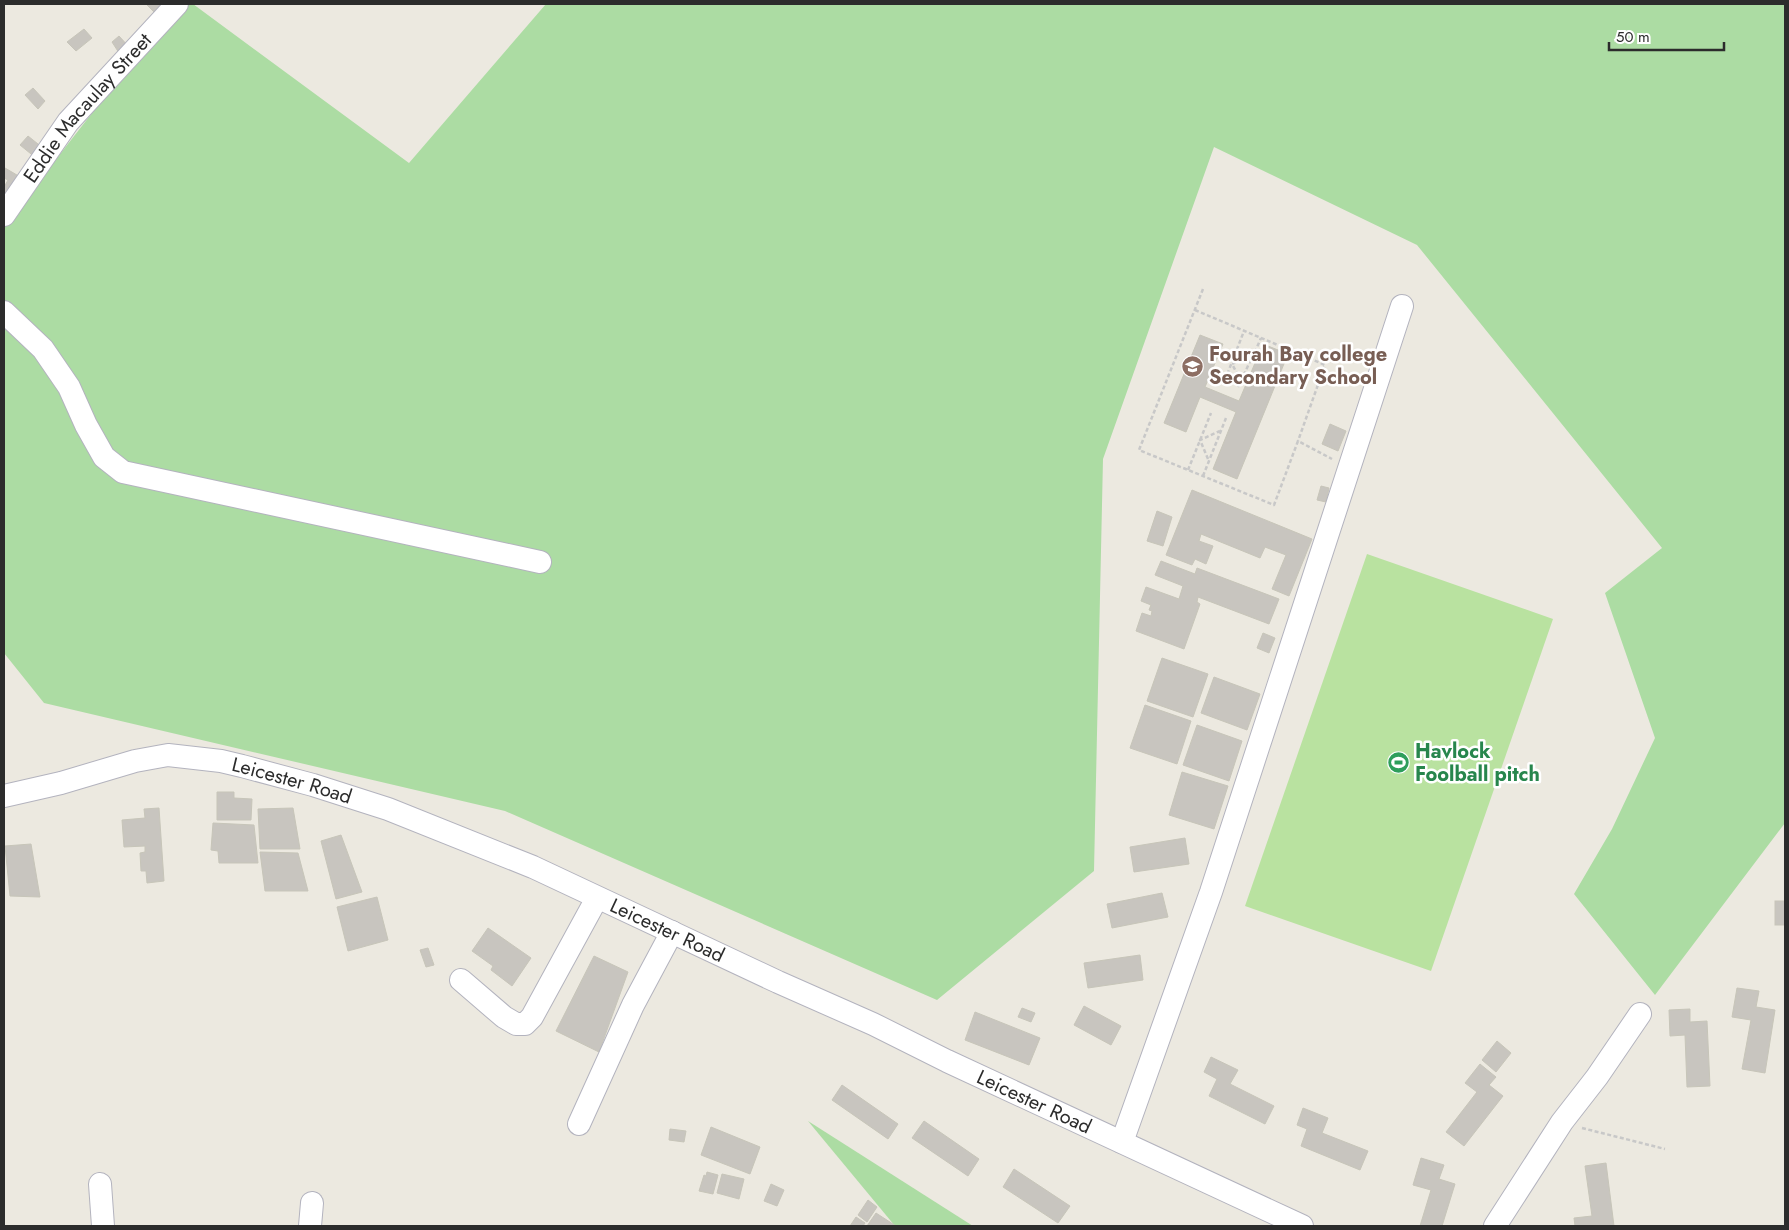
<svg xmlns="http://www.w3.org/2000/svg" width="1789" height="1230" font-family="Jost,sans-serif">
<rect width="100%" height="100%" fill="#ece9e0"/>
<!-- green -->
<g fill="#acdca3">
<polygon points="177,4 193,4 409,163 546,4 1785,4 1785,823 1655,995 1574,894 1612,829 1655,738 1605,593 1662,548 1417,245 1214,147 1103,459 1094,871 937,1000 505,811 44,703 4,653 4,226"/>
<polygon points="808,1121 973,1226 895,1226"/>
</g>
<!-- pitch -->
<polygon fill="#b9e2a0" points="1367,554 1553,619 1431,971 1245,906"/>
<!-- building -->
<g fill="#c8c5bf" stroke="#c7c5b9">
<polygon points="146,4 173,4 159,17"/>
<polygon points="84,29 92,38 76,51 67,42"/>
<polygon points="119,36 130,48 121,56 112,42"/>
<polygon points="33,88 45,101 38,109 25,95"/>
<polygon points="28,136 43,148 36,158 20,145"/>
<polygon points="5,168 22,178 12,195 4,191 4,187 8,180 4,178"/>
<polygon points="1200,335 1223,344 1205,387 1239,401 1263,344 1288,354 1237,479 1213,469 1236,412 1200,397 1186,432 1164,423"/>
<polygon points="1330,424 1346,431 1338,451 1322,444"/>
<polygon points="1321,486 1329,488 1326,502 1317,500"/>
<polygon points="1192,490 1312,539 1289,596 1272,589 1286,555 1265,547 1260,558 1201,534 1199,541 1213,546 1206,564 1195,559 1192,565 1166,555"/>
<polygon points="1157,511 1172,517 1163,546 1147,541"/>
<polygon points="1161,561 1195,574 1197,568 1279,599 1269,624 1198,597 1197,602 1200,604 1184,649 1136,631 1142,613 1151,616 1152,611 1149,610 1151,605 1141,601 1146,587 1179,599 1183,586 1155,575"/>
<polygon points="1263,633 1275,638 1269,653 1257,648"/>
<polygon points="1162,658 1208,674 1193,717 1147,701"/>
<polygon points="1214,677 1260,694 1247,730 1201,713"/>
<polygon points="1145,705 1191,721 1177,764 1130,748"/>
<polygon points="1197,725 1242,741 1229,781 1183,765"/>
<polygon points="1182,772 1228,786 1214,829 1169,815"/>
<polygon points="217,792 234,792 234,798 252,799 251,820 217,820"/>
<polygon points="159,808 164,881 147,883 146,871 141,871 140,853 145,852 145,846 124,847 122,820 145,818 144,809"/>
<polygon points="293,808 300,849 260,849 258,809"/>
<polygon points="213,823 254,825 258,863 219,863 218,851 211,850"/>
<polygon points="341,835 362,892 336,899 321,841"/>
<polygon points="1185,838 1189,864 1134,872 1130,847"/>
<polygon points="31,844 40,897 10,896 5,846"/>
<polygon points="260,852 298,853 308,891 265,891"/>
<polygon points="1162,893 1168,917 1112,928 1107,904"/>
<polygon points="377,897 388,940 348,951 337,907"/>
<rect x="1775" y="901" width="10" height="24"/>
<polygon points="488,928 531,958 512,986 491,970 493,966 472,951"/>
<polygon points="428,948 434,965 426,967 420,950"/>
<polygon points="1140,955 1143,980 1088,988 1084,963"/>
<polygon points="594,956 628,972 599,1052 556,1031"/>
<polygon points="1737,988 1759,991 1756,1007 1775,1010 1765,1073 1742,1069 1751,1020 1732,1017"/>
<polygon points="1084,1006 1121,1026 1111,1045 1074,1025"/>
<polygon points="1022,1008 1035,1013 1031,1022 1018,1017"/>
<polygon points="1690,1009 1690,1022 1707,1021 1710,1086 1687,1087 1685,1035 1670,1036 1669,1010"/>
<polygon points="975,1012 1040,1038 1029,1065 965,1040"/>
<polygon points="1497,1041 1511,1053 1496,1072 1482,1060"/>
<polygon points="1211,1057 1238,1070 1230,1084 1274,1106 1265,1124 1209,1096 1217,1079 1204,1072"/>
<polygon points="1480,1064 1496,1077 1489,1085 1503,1096 1464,1146 1446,1132 1477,1092 1465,1083"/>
<polygon points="842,1085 898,1124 888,1139 832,1100"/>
<polygon points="1303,1108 1328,1118 1322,1133 1368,1151 1360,1170 1301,1146 1307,1129 1297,1125"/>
<polygon points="924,1121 979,1159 968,1176 912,1138"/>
<polygon points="711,1127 760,1147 750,1174 701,1155"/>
<polygon points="670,1129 686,1131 684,1142 669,1140"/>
<polygon points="1421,1158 1444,1165 1439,1179 1455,1184 1442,1226 1420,1226 1431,1190 1413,1185"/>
<polygon points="1606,1163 1614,1226 1575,1226 1574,1218 1592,1216 1585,1166"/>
<polygon points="1014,1169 1070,1206 1058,1223 1003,1187"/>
<polygon points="707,1172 718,1175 713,1194 699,1191 704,1175 706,1176"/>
<polygon points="722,1174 744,1179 739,1199 717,1193"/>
<polygon points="771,1184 784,1190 777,1206 764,1201"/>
<polygon points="868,1200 877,1207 867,1222 858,1215"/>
<polygon points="876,1213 896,1226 867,1226"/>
<polygon points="856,1217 865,1223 863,1226 850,1226"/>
</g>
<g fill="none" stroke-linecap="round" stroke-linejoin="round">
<defs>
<g id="minor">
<path id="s1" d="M4,215L68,122L177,4"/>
<polyline points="4,312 43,349 69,387 86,425 104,457 123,472 540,562"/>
<path id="s2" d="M4,796L61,783L135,761L168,755L221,761L242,766L313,785L388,809L533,867L778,982L873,1024L947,1061L1302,1226"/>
<polyline points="461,980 504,1017 516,1024 525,1024 532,1017 597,898"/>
<polyline points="579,1124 633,1005 672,932"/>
<polyline points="1122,1142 1211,892 1402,306"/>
<polyline points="100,1184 103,1226"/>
<polyline points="310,1226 312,1203"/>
<polyline points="1495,1226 1562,1122 1597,1077 1640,1014"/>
</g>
</defs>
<!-- minor casing -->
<use href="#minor" stroke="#b3b3be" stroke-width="24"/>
<!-- path -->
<g stroke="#c8c8c8" stroke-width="2.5" stroke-dasharray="4 2.5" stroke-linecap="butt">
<polyline points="1203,289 1139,450 1274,505 1298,441 1332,459"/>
<polyline points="1195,310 1325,365 1298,441"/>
<polyline points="1225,380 1244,331"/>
<polyline points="1241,381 1253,355"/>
<polyline points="1238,387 1241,381 1232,364 1254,354 1261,338"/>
<polyline points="1208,459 1200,440 1220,431"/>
<polyline points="1188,470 1211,413"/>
<polyline points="1203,476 1226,418"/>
<polyline points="1582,1128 1665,1149"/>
</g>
<!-- minor -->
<use href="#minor" stroke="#fff" stroke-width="22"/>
</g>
<!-- icons -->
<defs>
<symbol id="school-disc" viewBox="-11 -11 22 22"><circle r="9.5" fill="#8d6e63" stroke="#fff"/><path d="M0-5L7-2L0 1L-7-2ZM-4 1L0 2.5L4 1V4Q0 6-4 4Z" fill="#fff"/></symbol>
<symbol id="stadium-disc" viewBox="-11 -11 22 22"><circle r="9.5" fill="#2e9e5b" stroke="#fff"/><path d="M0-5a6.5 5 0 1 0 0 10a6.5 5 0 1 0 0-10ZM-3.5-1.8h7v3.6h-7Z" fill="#fff"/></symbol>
</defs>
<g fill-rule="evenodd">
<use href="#school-disc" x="1180" y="354" width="25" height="25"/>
<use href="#stadium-disc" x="1386" y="750" width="25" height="25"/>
</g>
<g text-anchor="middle" stroke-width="5" stroke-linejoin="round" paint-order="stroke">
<!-- street labels -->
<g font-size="20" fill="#2c2c2c" stroke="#fff">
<text dy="7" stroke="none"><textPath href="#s1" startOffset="136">Eddie Macaulay Street</textPath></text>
<text dy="7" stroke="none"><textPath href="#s2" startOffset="296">Leicester Road</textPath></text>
<text dy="7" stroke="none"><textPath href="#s2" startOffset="701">Leicester Road</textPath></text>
<text dy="7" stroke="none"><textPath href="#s2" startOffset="1106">Leicester Road</textPath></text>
</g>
<!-- education labels -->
<g font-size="20" font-weight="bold" fill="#785e54" stroke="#fff" text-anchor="start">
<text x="1209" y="361">Fourah Bay college<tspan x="1209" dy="23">Secondary School</tspan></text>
</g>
<!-- leisure labels -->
<g font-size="20" font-weight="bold" fill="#27864d" stroke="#fff" text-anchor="start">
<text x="1415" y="758">Havlock<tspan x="1415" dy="23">Foolball pitch</tspan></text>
</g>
</g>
<!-- border -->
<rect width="1789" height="1230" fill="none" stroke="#2c2c2c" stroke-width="10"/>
<!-- scale -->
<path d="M1609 42v8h115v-8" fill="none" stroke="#2c2c2c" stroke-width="2.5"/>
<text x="1616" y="42" font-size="15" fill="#2c2c2c" stroke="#ffffff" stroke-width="4" paint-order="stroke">50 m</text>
</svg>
